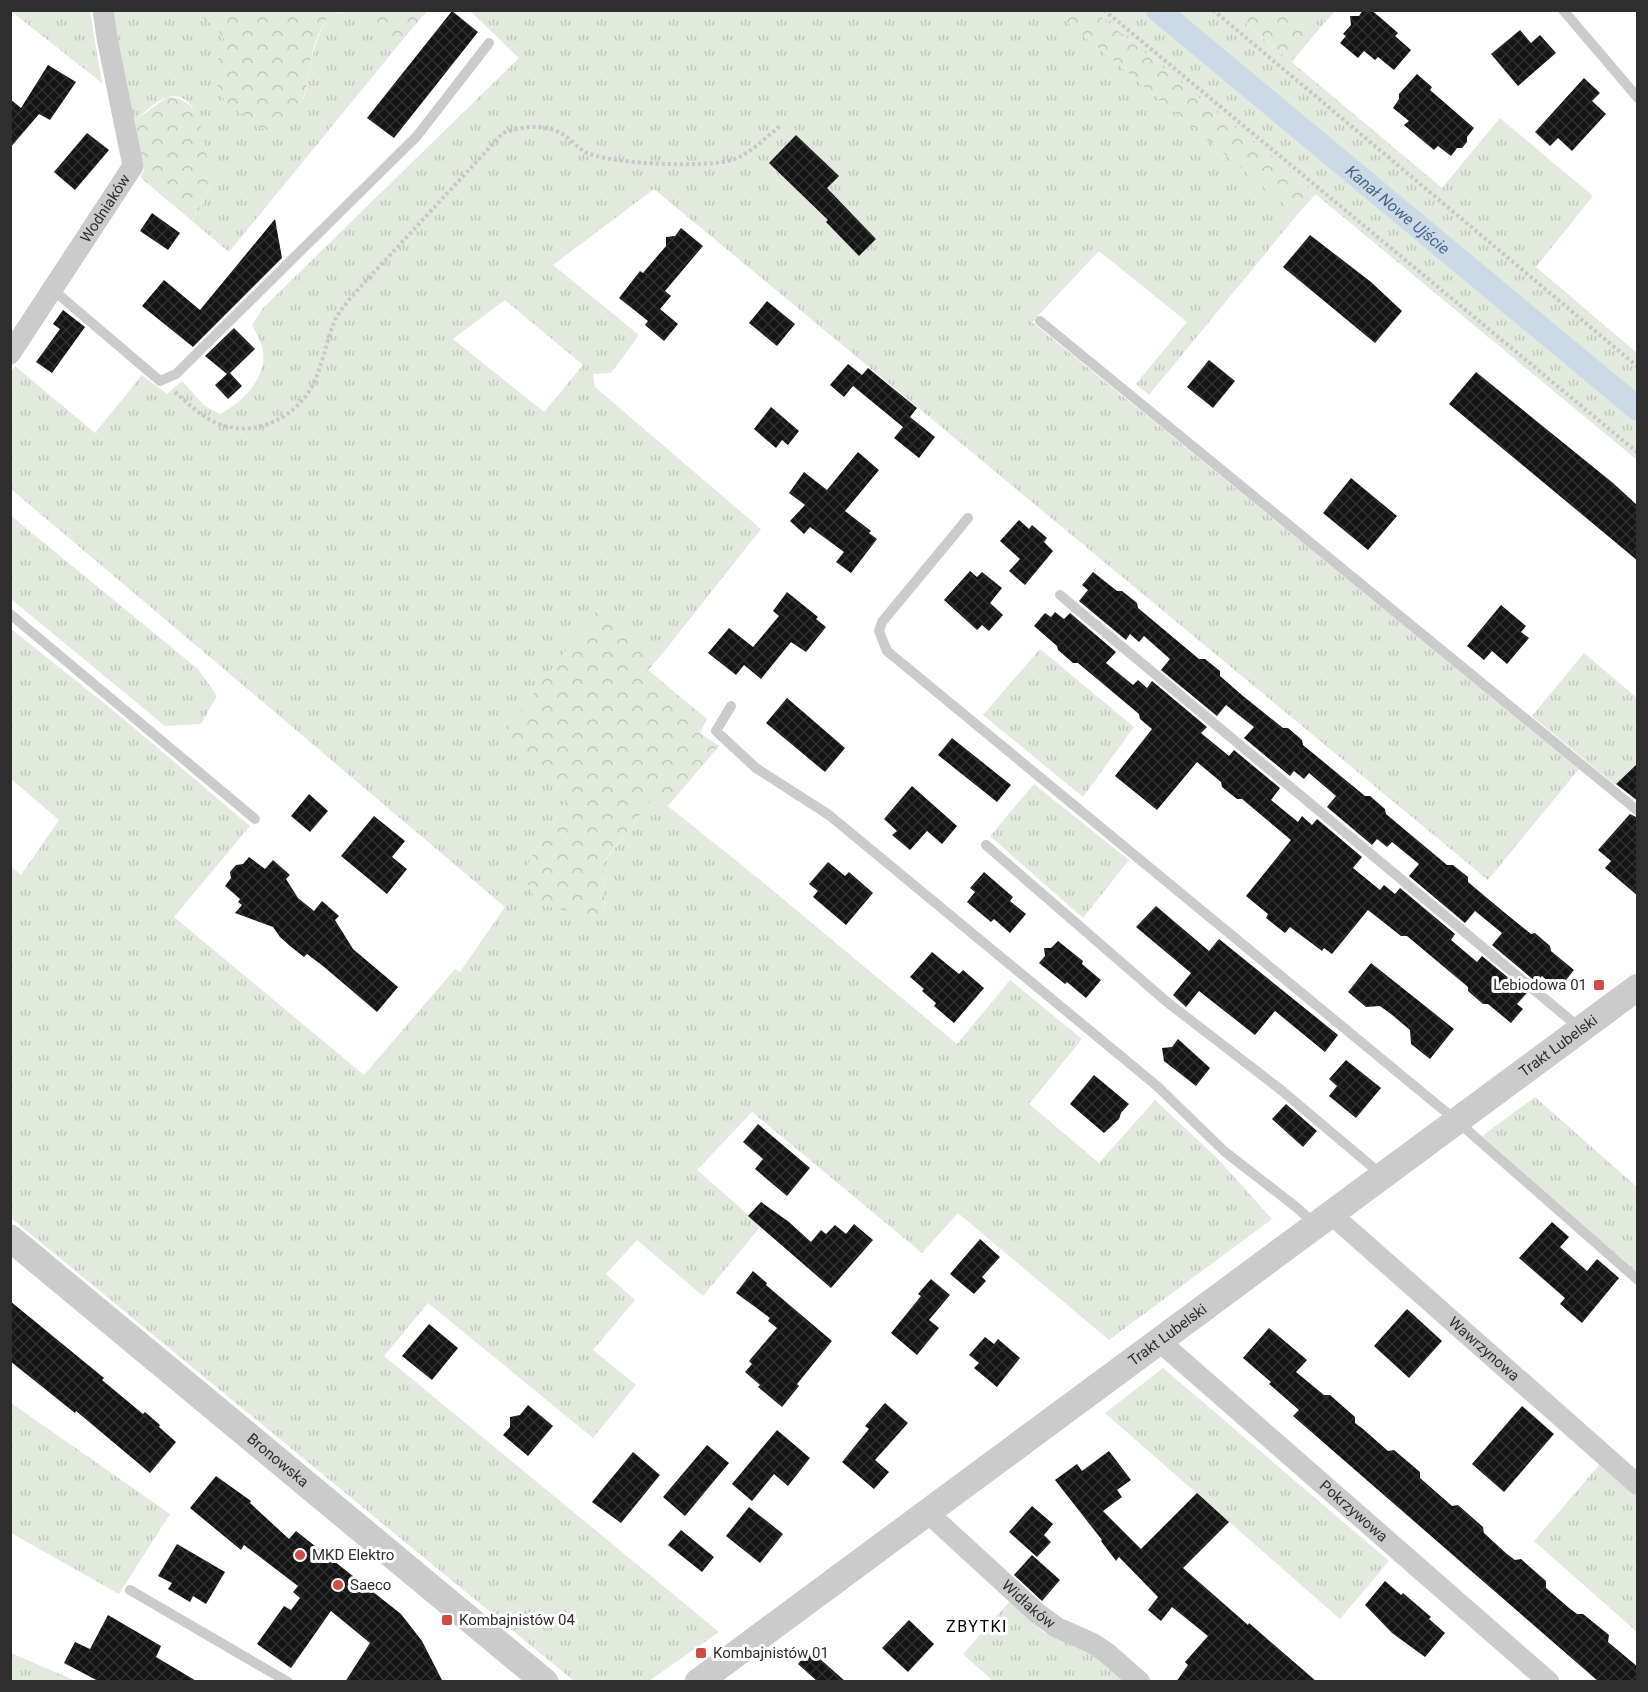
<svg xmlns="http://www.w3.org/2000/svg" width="1648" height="1692" font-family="Roboto,sans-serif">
<defs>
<pattern id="grass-tufts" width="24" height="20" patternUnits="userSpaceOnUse" patternTransform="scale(1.5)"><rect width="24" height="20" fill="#e2e9dd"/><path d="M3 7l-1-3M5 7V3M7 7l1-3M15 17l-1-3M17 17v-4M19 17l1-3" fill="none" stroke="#c2c8be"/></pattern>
<pattern id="forest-crowns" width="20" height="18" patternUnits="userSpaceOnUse" patternTransform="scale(1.5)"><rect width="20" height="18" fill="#e2e9dd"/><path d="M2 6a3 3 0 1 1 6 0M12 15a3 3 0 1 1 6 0" fill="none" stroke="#c2c8be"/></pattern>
<pattern id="building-cross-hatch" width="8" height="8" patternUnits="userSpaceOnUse" patternTransform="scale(1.5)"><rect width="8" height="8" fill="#151515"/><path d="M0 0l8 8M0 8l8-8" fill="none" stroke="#2f2f2f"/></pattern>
</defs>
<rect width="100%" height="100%" fill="#fff"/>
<!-- grass -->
<g fill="url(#grass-tufts)" fill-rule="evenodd">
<polygon points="11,11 90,11 102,83"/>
<path d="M113,11H191L213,24L228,44L304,99C310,69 313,38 331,13L347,12L384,36L400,43L229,252L192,221C199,209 208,198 210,183C211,172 208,162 206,151C202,133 197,90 168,97C156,100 143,114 134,121L115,36Z"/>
<path d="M470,11H1054L1297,215L1149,395L1136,384L1187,322L1099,251L1032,322L1579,769L1488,880L654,189L553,265L639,335L611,373L593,374L595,387L761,529L659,658L597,610L502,738L570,795L530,859L605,921L603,864L654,795L759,879L957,1044L1010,980L1082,1039L1029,1104L1099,1163L1155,1100L1217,1158L1272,1219L1109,1340L958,1213L922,1253L752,1112L697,1170L761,1226L703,1296L637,1240L606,1274L635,1300L593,1350L636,1385L593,1438L428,1303L384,1356L719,1632L649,1681H574L11,1218V866L21,875L59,820L11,779L10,628L120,716L250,826L174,917L364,1075L455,969L460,972L505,907L11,489L10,373L15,366L95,433L142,375L167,394L182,381L205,406L220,414C242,403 267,378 263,351C262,343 256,333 252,325L263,308L519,58ZM505,300L583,365L544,412L453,339Z"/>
<polygon points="1094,11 1231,11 1442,188 1500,118 1593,196 1536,267 1637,353 1637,460"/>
<polygon points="1284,11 1335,11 1314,35"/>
<polygon points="10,515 198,669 217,696 201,724 165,726 11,599"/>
<polygon points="1040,649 1134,727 1083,797 983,715"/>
<polygon points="1584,653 1637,698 1637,763 1615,785 1532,716"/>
<polygon points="1034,784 1129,860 1083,918 990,836"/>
<polygon points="1535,1097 1637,1187 1637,1274 1482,1136"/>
<polygon points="1163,1368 1389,1561 1340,1619 1105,1413"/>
<polygon points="11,1403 170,1514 119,1594 11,1533"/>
<polygon points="1600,1464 1637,1497 1637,1632 1534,1541"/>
<polygon points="1010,1601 1043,1632 1088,1650 1125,1681 993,1681 963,1654"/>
<polygon points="10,1653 11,1653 76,1681 11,1681"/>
</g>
<!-- forest -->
<g fill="url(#forest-crowns)">
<path d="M191,11H427L400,43L384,36L347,12L331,13C323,24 316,38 313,51C306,81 307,112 281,132L259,128L224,100L215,80V64L228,44L213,24Z"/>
<polygon points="1054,11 1094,11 1316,194 1297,215"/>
<polygon points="1231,11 1284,11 1314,35 1292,62"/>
<path d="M167,97C199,98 201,125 206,151C208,162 211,172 210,183C208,197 199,209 192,221L140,177L144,170L134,121Z"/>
<polygon points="597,610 659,658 648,670 707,719 700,733 719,746 668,806 654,796 603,863 605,921 537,903 525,878 530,859 570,795 502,738 555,664"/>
</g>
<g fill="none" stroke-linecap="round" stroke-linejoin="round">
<!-- canal -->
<path stroke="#ccd9e7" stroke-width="24" id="s1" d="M1158,10L1638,409"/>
</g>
<!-- building -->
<g fill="url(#building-cross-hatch)">
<polygon points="1363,10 1371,10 1382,19 1398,33 1395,36 1411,50 1394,70 1378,57 1375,60 1364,51 1358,58 1340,43 1346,36 1343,34 1351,25 1350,16 1359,16"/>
<polygon points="452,11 478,32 394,138 367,118"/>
<polygon points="1520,30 1531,43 1540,35 1556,53 1518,86 1491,54"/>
<polygon points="48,65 76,82 50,120 39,114 10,148 10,99 21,108"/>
<polygon points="1417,74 1432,87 1430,90 1474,128 1467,137 1467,142 1462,148 1457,148 1451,156 1438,146 1434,150 1404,125 1409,121 1393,108 1399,99 1399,94"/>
<polygon points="1584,78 1600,93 1592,101 1606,114 1572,151 1558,138 1550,146 1535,132"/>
<polygon points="87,133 109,150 75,190 54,172"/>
<polygon points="796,135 839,176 827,188 876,239 859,256 826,222 828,220 769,163"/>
<polygon points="152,213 180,233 168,250 140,231"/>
<polygon points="275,219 282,258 193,347 142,306 164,280 200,310"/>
<polygon points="681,228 703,246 665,291 671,296 660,309 678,324 664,341 645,325 648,321 619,298 640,271 643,273 666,246 666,237 675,236"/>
<polygon points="1310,235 1371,282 1402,311 1375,343 1283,267"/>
<polygon points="767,301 795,324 777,346 749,323"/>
<polygon points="63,310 85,327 52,373 36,362 60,329 53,324"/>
<polygon points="234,328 255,349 230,373 242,386 228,399 215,385 227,374 205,356"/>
<polygon points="1209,360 1235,381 1213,408 1187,387"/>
<polygon points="848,364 862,375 868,368 917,408 910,417 935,437 919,458 894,438 903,427 853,386 844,397 830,385"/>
<polygon points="1476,372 1613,483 1638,506 1638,561 1449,404"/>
<polygon points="771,407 799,431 788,445 782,440 776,448 754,429"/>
<polygon points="858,452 879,470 845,511 871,531 869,533 877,539 851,573 836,562 844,552 810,527 804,534 790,521 805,505 789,493 804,472 827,490"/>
<polygon points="1351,478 1397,516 1368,550 1323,513"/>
<polygon points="1019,520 1029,529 1032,525 1047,538 1044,542 1053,551 1025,585 1009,571 1020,559 1000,541"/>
<polygon points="970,571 977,577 982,572 1002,588 990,603 1003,615 989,631 982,625 977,630 944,600"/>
<polygon points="1093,572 1117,591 1122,591 1137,603 1138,608 1199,659 1205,659 1220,671 1220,676 1243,696 1283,728 1288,728 1302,740 1303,745 1365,796 1370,796 1385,809 1386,814 1447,865 1453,865 1468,877 1468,882 1505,913 1531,934 1535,933 1550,946 1551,951 1574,970 1563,984 1557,979 1552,985 1542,976 1536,982 1492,945 1502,933 1475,911 1465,923 1409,876 1419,864 1392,842 1387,847 1377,839 1372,845 1327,807 1336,796 1309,773 1304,779 1294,771 1290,776 1244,738 1254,727 1226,705 1217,716 1161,670 1170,659 1144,636 1139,642 1130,634 1126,640 1079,601 1088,590 1082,585"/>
<polygon points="787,592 818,617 816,619 826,627 806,652 791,642 761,679 744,665 736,675 708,653 729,628 753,647 779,616 773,611"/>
<polygon points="1501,605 1526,626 1521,632 1529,638 1507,664 1492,651 1484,660 1467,646"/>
<polygon points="1055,612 1064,619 1070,613 1116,652 1106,663 1133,685 1138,680 1147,688 1152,681 1207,727 1201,733 1229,756 1234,750 1280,788 1271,800 1298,822 1302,816 1312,825 1317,819 1362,857 1353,868 1380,890 1384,885 1395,894 1400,888 1455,934 1451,940 1477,962 1482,956 1527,993 1517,1004 1523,1009 1511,1023 1488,1004 1483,1004 1468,991 1468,987 1407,936 1401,936 1368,910 1332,954 1324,948 1322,951 1290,927 1285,933 1266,918 1268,914 1246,896 1291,840 1242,799 1237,799 1222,787 1221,782 1197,762 1157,810 1115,776 1152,729 1140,719 1139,714 1078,663 1073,663 1058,650 1057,646 1034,626 1045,613 1051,617"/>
<polygon points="787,698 845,748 825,772 766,723"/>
<polygon points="952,738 1011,785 997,802 938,755"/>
<polygon points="1638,763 1638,801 1616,784"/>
<polygon points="912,786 957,826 942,844 927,831 910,850 892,835 897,831 884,819"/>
<polygon points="309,794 328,811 310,832 291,816"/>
<polygon points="1630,814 1638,818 1638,896 1605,868 1611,861 1598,850"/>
<polygon points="374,816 405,841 392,857 407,869 387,894 341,856"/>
<polygon points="249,857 265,869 273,860 290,875 286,879 298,898 314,911 322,901 339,916 335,920 353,949 398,987 377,1012 323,966 307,954 304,957 290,946 280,937 273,927 235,913 242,905 238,902 240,899 225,886 231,878 230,872 236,865 243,864"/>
<polygon points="828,862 845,876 849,872 873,893 846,925 813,897 818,891 809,884"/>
<polygon points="984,872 1013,897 1010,901 1026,914 1010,933 994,919 991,922 967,902 975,892 970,888"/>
<polygon points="1156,906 1209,951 1219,939 1338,1035 1325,1052 1275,1011 1255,1035 1199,991 1186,1007 1173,995 1191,973 1136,927"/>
<polygon points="1058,941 1083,961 1082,964 1101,980 1086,998 1067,982 1065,984 1039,963 1045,956 1044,948 1051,948"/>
<polygon points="932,952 959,974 963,970 984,988 954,1023 934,1006 936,1003 922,991 924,989 910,977"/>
<polygon points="1371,963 1454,1029 1430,1059 1411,1044 1410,1030 1391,1014 1380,1006 1366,1007 1348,992"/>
<polygon points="1178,1039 1210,1068 1196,1086 1164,1061 1162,1048 1172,1047"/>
<polygon points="1346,1060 1381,1088 1356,1118 1329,1096 1337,1086 1329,1079"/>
<polygon points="1094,1075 1129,1104 1121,1113 1119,1119 1104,1133 1070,1104"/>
<polygon points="1286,1104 1317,1131 1303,1147 1272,1119"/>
<polygon points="758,1124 810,1168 787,1196 755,1169 763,1159 743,1142"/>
<polygon points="761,1202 789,1222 811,1242 821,1230 826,1234 835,1225 846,1234 854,1224 873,1240 831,1288 748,1216"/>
<polygon points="1552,1222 1569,1237 1560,1247 1587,1271 1597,1259 1619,1278 1582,1323 1560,1304 1565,1298 1519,1258"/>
<polygon points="980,1239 1000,1257 982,1277 986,1281 974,1294 950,1274"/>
<polygon points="753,1271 767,1283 766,1285 832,1341 797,1384 799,1386 782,1407 758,1387 760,1385 745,1372 752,1364 749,1361 777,1328 768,1321 770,1318 736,1293"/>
<polygon points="931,1279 950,1295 929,1320 939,1328 917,1355 891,1333 921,1296 918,1294"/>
<polygon points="10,1301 104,1378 102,1380 143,1414 145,1412 160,1425 159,1427 176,1442 150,1473 76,1411 75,1413 10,1361"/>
<polygon points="1407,1309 1442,1341 1409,1378 1374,1346"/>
<polygon points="429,1324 458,1348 432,1380 402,1356"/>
<polygon points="1269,1328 1307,1360 1296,1372 1324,1395 1330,1395 1355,1417 1355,1423 1363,1429 1388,1451 1394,1450 1420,1472 1420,1478 1452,1506 1458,1505 1483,1527 1484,1533 1507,1554 1515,1560 1521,1559 1546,1581 1546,1588 1569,1608 1577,1614 1583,1614 1609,1635 1608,1642 1638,1667 1638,1682 1599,1682 1293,1416 1299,1410 1269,1384 1271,1382 1243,1358"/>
<polygon points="985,1337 994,1344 998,1339 1020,1358 997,1387 974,1368 979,1363 969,1355"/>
<polygon points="885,1403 908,1423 875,1460 889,1472 874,1489 842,1462 869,1429 865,1426"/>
<polygon points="528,1405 553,1426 528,1456 503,1435 510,1427 510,1417 520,1415"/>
<polygon points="1522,1406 1554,1434 1504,1492 1472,1464"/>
<polygon points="777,1430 810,1458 788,1486 774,1474 752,1501 732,1484"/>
<polygon points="707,1445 729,1463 685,1516 663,1497"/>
<polygon points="1109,1451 1131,1480 1117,1490 1122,1497 1103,1511 1141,1549 1197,1493 1229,1522 1183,1568 1248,1625 1249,1623 1317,1682 1176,1682 1188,1665 1185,1662 1208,1636 1172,1607 1161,1621 1148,1610 1158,1597 1119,1557 1116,1561 1101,1541 1102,1540 1055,1480 1077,1464 1082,1471"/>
<polygon points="633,1452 660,1475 621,1523 592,1502"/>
<polygon points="216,1476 251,1501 250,1503 289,1539 296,1531 401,1614 422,1641 443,1682 345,1682 370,1643 331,1611 291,1668 257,1644 284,1606 291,1610 300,1598 293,1592 298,1586 244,1545 241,1550 190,1508"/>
<polygon points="1032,1506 1053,1524 1044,1535 1051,1542 1037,1557 1009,1532"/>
<polygon points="749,1507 783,1534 760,1563 726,1536"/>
<polygon points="681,1530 714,1557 702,1572 668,1545"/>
<polygon points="177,1544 225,1572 206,1604 193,1596 190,1602 168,1589 172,1583 158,1576"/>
<polygon points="1032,1555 1060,1580 1042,1601 1014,1575"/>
<polygon points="1385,1581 1401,1595 1403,1593 1431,1617 1429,1619 1445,1633 1425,1657 1392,1633 1365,1605"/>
<polygon points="108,1615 161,1646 156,1657 198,1682 100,1682 64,1663 75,1642 90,1649"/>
<polygon points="909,1620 934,1644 908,1672 882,1648"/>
<polygon points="810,1650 846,1682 818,1682 798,1664"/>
</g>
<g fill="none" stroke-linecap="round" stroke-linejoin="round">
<!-- path -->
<g stroke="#c8c8c8" stroke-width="4" stroke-dasharray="3 3" stroke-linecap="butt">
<polyline points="1104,10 1638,453"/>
<polyline points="1213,10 1638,367"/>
<path d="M175,392C185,401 196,411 207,418C242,440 286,425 308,393C322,372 325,344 335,320C339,311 347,303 354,294L503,133C523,126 545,123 564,135C573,141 580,151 590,154C615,164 706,168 732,160C750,154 765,138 780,126"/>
</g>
<!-- service -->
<g stroke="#cbcbcb" stroke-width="10">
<polyline points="1563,10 1638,98"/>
<polyline points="52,289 160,381 176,374 417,136 489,43"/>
<polyline points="1040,321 1638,811"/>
<polyline points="968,518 882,622 879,631 887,651 1458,1122 1638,1280"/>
<polyline points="1060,595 1581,1029"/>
<polyline points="10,614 255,819"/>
<polyline points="731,706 716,731 756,768 829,815 1157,1086 1224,1151 1296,1207 1316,1225"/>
<polyline points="986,845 1167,1002 1281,1090 1382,1175"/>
<polyline points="130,1590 288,1682"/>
</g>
<!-- minor -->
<g stroke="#cbcbcb" stroke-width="21">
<path id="s2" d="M10,354L133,166L107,38L103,10"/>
<path id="s3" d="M1331,1214L1638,1485"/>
<path id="s4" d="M1158,1340L1549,1682"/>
<path id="s5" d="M928,1513L1037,1613L1056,1627L1092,1643L1107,1653L1140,1682"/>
</g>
<!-- tertiary -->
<g stroke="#cbcbcb" stroke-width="27">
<path id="s6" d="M10,1238L545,1682"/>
<path id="s7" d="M698,1682L1638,987"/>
</g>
</g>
<!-- markers -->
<g fill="#cf4d46" stroke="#fff" stroke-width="2">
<rect x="1593" y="979" width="12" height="12" rx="3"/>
<circle cx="300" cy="1555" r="6"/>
<circle cx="338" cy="1585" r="6"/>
<rect x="441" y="1614" width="12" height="12" rx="3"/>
<rect x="695" y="1647" width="12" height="12" rx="3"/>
</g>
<g text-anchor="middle" stroke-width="6" stroke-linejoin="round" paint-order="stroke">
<!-- street labels -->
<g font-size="15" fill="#2e2e2e" stroke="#fff">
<text dy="5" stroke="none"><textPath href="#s2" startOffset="174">Wodniaków</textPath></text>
<text dy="5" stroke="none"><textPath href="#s7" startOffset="1070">Trakt Lubelski</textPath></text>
<text dy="5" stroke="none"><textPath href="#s7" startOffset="584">Trakt Lubelski</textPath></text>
<text dy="5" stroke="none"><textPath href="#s3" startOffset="204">Wawrzynowa</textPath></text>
<text dy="5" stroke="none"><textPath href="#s6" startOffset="348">Bronowska</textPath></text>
<text dy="5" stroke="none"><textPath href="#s4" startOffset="260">Pokrzywowa</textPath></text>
<text dy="5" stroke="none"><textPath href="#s5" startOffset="136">Widłaków</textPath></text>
</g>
<!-- poi labels -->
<g font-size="15" fill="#2e2e2e" stroke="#fff" text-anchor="start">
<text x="1587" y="990" text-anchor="end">Lebiodowa 01</text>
<text x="312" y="1560">MKD Elektro</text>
<text x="350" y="1590">Saeco</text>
<text x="459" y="1625">Kombajnistów 04</text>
<text x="713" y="1658">Kombajnistów 01</text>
</g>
<!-- water labels -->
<g font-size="16" font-style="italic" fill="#466586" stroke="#fff">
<text dy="6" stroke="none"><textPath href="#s1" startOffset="312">Kanał Nowe Ujście</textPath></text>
</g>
<!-- neighbourhood labels -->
<g font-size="16" letter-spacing="1.5" fill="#000" stroke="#fff">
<text x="977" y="1632">ZBYTKI</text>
</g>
</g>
<!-- border -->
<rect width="1648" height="1692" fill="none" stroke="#2e2e2e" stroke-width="24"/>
</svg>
